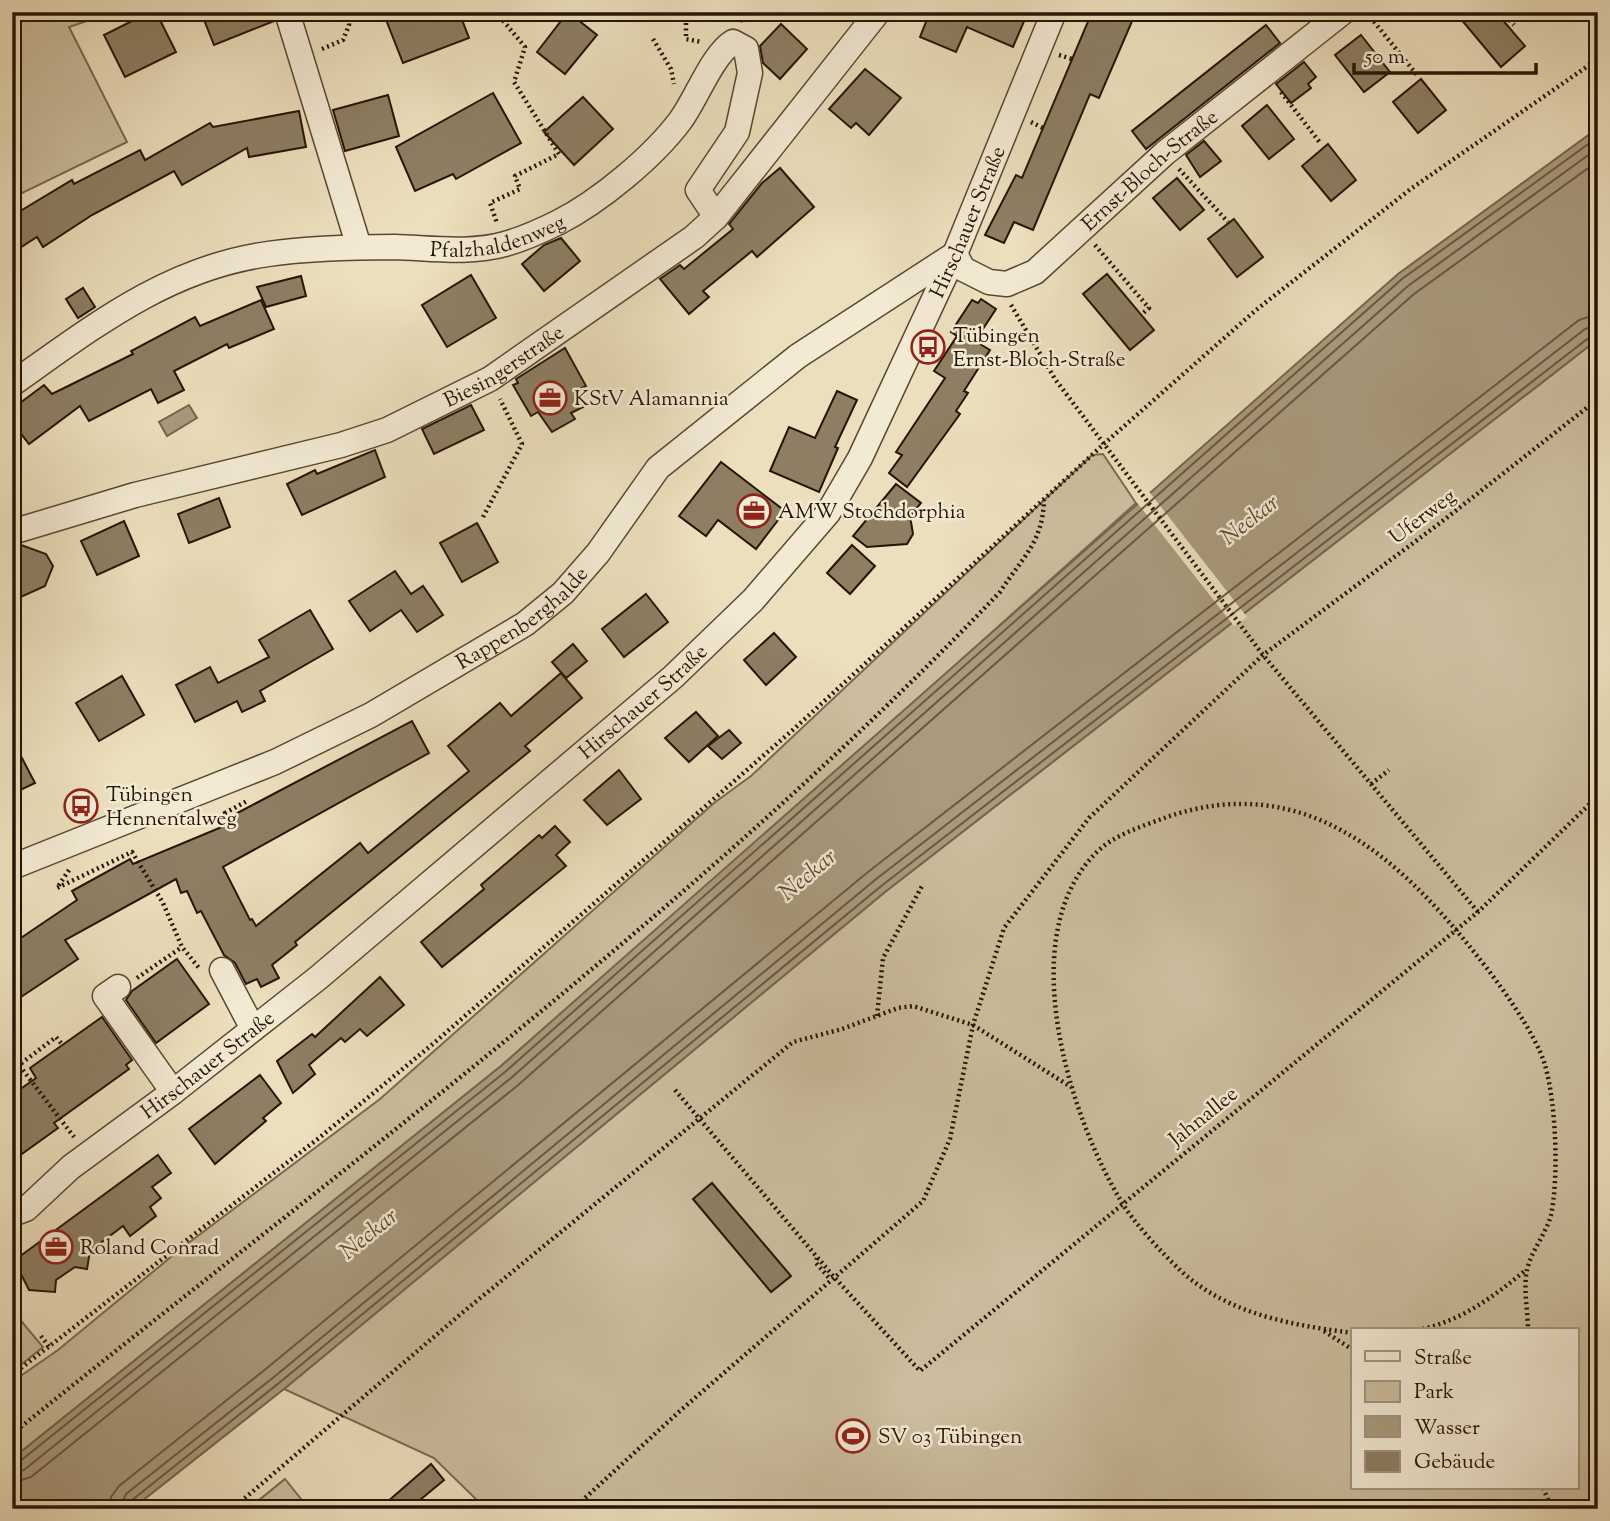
<svg xmlns="http://www.w3.org/2000/svg" width="1610" height="1521" font-family="'Sorts Mill Goudy',serif">
<rect width="100%" height="100%" fill="#ecdfbd"/>
<filter id="stains"><feTurbulence type="fractalNoise" baseFrequency=".00286" numOctaves="4"/><feColorMatrix values="0 0 0 0 .2 0 0 0 0 .09 0 0 0 0 .02 0 0 0 .5 -.17"/></filter>
<radialGradient id="worn" r=".72"><stop offset=".6" stop-color="#630" stop-opacity="0"/><stop offset="1" stop-color="#630" stop-opacity=".3"/></radialGradient>
<!-- green -->
<g fill="#cbbd9e" stroke="#796951" stroke-width="2" fill-rule="evenodd">
<polygon points="12,12 113,12 69,27 127,142 12,198"/>
<path d="M1598,339V1509H486L434,1458L284,1389L885,892ZM1353,1330H1577V1488H1353Z"/>
<polygon points="1103,454 1136,503 778,824 501,1066 12,1459 12,1382 58,1350 183,1247 380,1099 714,803 751,776 1092,455"/>
<polygon points="12,1310 43,1347 12,1372"/>
<polygon points="285,1479 309,1509 248,1509"/>
</g>
<!-- water -->
<g fill="#a99a7e" stroke="#75654d" stroke-width="2">
<polygon points="1598,128 1598,339 885,892 284,1389 132,1509 12,1509 12,1459 501,1066 1398,274"/>
<polygon points="189,405 197,418 167,436 159,422"/>
</g>
<!-- pier -->
<polygon fill="#ecdfbd" points="1147,489 1247,617 1234,626 1135,500"/>
<g fill="none" stroke-linecap="round" stroke-linejoin="round">
<!-- shore -->
<g stroke="#685841" stroke-width="2">
<polyline points="12,1464 19,1462 505,1072 1402,279 1598,137"/>
<polyline points="12,1473 24,1470 511,1078 1408,286 1598,148"/>
<polyline points="12,1483 31,1477 517,1086 1414,294 1598,161"/>
<polyline points="109,1509 111,1497 119,1486 267,1368 868,872 1579,320 1598,314"/>
<polyline points="120,1509 126,1494 274,1377 875,880 1585,329 1598,325"/>
<polyline points="128,1509 132,1500 279,1383 880,887 1591,336 1598,334"/>
</g>
</g>
<!-- building -->
<g fill="#8d7e64" stroke="#271504" stroke-width="2">
<polygon points="150,12 156,12 176,52 125,77 104,35"/>
<polygon points="201,12 273,12 274,21 214,45"/>
<polygon points="383,12 459,12 469,38 403,63"/>
<polygon points="568,12 597,35 565,74 537,52"/>
<polygon points="930,12 1028,12 1013,47 967,27 956,52 920,37"/>
<polygon points="1092,12 1136,12 1099,98 1090,94 1033,230 1014,222 1004,243 985,235 1016,175 1022,178"/>
<polygon points="1455,12 1496,12 1525,46 1501,67"/>
<polygon points="781,24 807,49 780,79 763,63 760,46"/>
<polygon points="1266,25 1280,43 1146,149 1132,131"/>
<polygon points="1361,35 1390,72 1364,92 1335,55"/>
<polygon points="1304,62 1316,77 1308,84 1311,88 1291,103 1276,84"/>
<polygon points="865,69 901,98 869,135 856,123 851,128 829,109"/>
<polygon points="1421,79 1446,110 1418,133 1393,102"/>
<polygon points="493,93 521,143 456,179 453,174 415,191 396,147"/>
<polygon points="388,95 399,136 345,151 333,110"/>
<polygon points="583,97 613,129 574,165 544,132"/>
<polygon points="1267,105 1294,139 1269,159 1242,126"/>
<polygon points="299,111 306,147 249,157 247,148 182,185 174,171 92,215 43,247 37,237 12,253 12,216 72,180 74,184 140,150 145,160 210,123 213,127"/>
<polygon points="1204,141 1221,161 1200,177 1186,155"/>
<polygon points="1328,144 1356,180 1331,201 1302,166"/>
<polygon points="780,168 814,207 757,257 752,251 703,291 709,297 689,314 660,279 680,265 684,269 733,229 729,224 762,183"/>
<polygon points="1177,178 1204,210 1180,230 1153,198"/>
<polygon points="1234,219 1263,257 1237,277 1208,239"/>
<polygon points="561,238 580,261 544,291 522,264 544,245"/>
<polygon points="1107,274 1154,330 1130,350 1083,294"/>
<polygon points="471,275 496,318 447,347 422,305"/>
<polygon points="301,276 306,296 266,307 257,287"/>
<polygon points="83,288 95,307 78,318 66,299"/>
<polygon points="981,299 996,309 975,341 990,350 964,391 968,393 956,411 960,414 907,487 889,473 902,455 896,452 945,378 934,371 957,336 951,332 972,300 978,303"/>
<polygon points="261,300 274,329 229,348 227,344 174,371 184,390 158,403 151,389 89,421 80,406 29,444 12,422 12,409 44,385 52,394 133,354 131,351 195,317 200,326"/>
<polygon points="565,348 586,386 574,392 583,407 571,413 575,419 552,432 538,412 531,416 513,385 518,383 516,379"/>
<polygon points="837,391 857,400 835,447 838,448 819,492 770,471 789,427 815,438"/>
<polygon points="471,405 484,430 434,454 422,429"/>
<polygon points="375,450 385,477 302,515 287,484 315,470 317,474"/>
<polygon points="721,462 785,511 756,549 718,520 706,536 679,516"/>
<polygon points="896,484 921,503 910,516 913,534 907,544 867,547 853,536"/>
<polygon points="219,498 230,527 189,543 178,514"/>
<polygon points="124,521 139,556 97,575 81,541"/>
<polygon points="477,523 498,562 462,582 440,543"/>
<polygon points="21,545 46,554 53,566 45,586 12,601 12,546"/>
<polygon points="852,545 875,566 850,594 827,573"/>
<polygon points="395,571 411,594 423,586 443,615 417,632 401,610 370,631 349,601"/>
<polygon points="646,594 668,622 624,657 602,629"/>
<polygon points="310,610 333,649 260,691 265,701 242,712 237,701 195,722 176,685 210,667 218,683 269,657 259,640"/>
<polygon points="774,633 796,657 766,685 744,660"/>
<polygon points="573,644 587,661 566,678 552,662"/>
<polygon points="561,673 582,698 525,746 530,751 295,942 297,945 272,965 279,978 261,987 257,979 246,984 235,963 224,955 201,911 197,913 187,891 181,893 176,879 65,940 78,959 12,1003 12,944 77,900 72,891 130,859 133,864 229,824 226,819 412,721 429,753 223,867 250,920 252,919 256,926 360,843 368,853 469,771 448,746 500,703 511,716"/>
<polygon points="122,676 144,715 99,741 76,703"/>
<polygon points="696,712 718,736 689,762 665,738"/>
<polygon points="729,730 741,743 722,759 708,746"/>
<polygon points="12,739 35,783 12,794"/>
<polygon points="619,770 641,799 607,825 584,800"/>
<polygon points="555,826 570,842 556,855 566,866 442,967 421,942 484,889 481,885 539,835 542,838"/>
<polygon points="177,959 209,1004 156,1043 126,1000 132,991"/>
<polygon points="380,977 404,1005 367,1036 360,1029 345,1042 341,1038 309,1065 315,1074 293,1093 277,1061 312,1034 315,1037"/>
<polygon points="102,1017 132,1060 126,1065 129,1069 54,1123 58,1128 12,1161 12,1095 36,1078 30,1068"/>
<polygon points="260,1075 281,1103 263,1118 266,1121 215,1164 189,1129"/>
<polygon points="158,1155 171,1173 152,1187 161,1198 150,1207 156,1216 130,1236 123,1226 90,1251 87,1269 75,1267 56,1280 55,1292 29,1290 18,1268 19,1257"/>
<polygon points="712,1183 791,1276 771,1292 693,1199"/>
<polygon points="431,1464 444,1480 409,1509 379,1509"/>
</g>
<g fill="none" stroke-linecap="round" stroke-linejoin="round">
<defs>
<g id="minor">
<polyline points="287,12 359,247"/>
<path id="s1" d="M955,254L963,269L989,282L1007,284L1035,272L1165,153L1343,12"/>
<path id="s2" d="M12,384C93,327 167,268 268,254C310,248 353,247 395,247C430,248 470,254 505,244C523,239 543,230 559,222C600,201 653,157 680,121C696,100 712,55 733,42L746,49L750,73L737,132L698,190L716,217"/>
<path id="s3" d="M12,532L135,495L341,445L387,430L490,379L694,237L716,217L878,12"/>
<path id="s4" d="M12,867L275,762L371,715L525,624L563,593L598,553L658,468L798,356L955,254"/>
<polyline points="222,970 253,1029"/>
<polyline points="118,987 105,996 173,1092"/>
<path id="s5" d="M12,1214L26,1209L71,1167L173,1092L318,978L673,677L753,600L828,513L860,458L955,254L1054,12"/>
</g>
</defs>
<!-- minor casing -->
<use href="#minor" stroke="#584832" stroke-width="27"/>
<!-- path -->
<g stroke="#271504" stroke-width="4.5" stroke-dasharray="2 3.5" stroke-linecap="butt">
<polyline points="496,12 525,47 514,82 559,154 515,176 520,189 490,203 497,223"/>
<polyline points="686,12 686,39 702,42"/>
<polyline points="1502,12 1514,25"/>
<polyline points="1367,13 1417,75"/>
<polyline points="740,22 743,12"/>
<polyline points="653,39 671,69 674,84"/>
<polyline points="322,49 343,40 349,25 348,12"/>
<polyline points="1059,55 1072,59"/>
<polyline points="1281,92 1321,144"/>
<polyline points="1031,122 1043,128"/>
<polyline points="1179,169 1228,222"/>
<polyline points="1095,245 1149,308 1141,315"/>
<polyline points="1011,305 1055,379 1263,655 1478,912"/>
<polyline points="483,517 522,444 500,399"/>
<polyline points="1371,784 1389,770"/>
<polyline points="228,818 225,813 247,801"/>
<polyline points="69,870 57,888 132,852 163,903 182,947 199,968"/>
<polyline points="137,978 182,947"/>
<polyline points="877,1016 883,958 922,886"/>
<polyline points="61,1043 56,1037 19,1065 74,1137"/>
<polyline points="12,1069 19,1065"/>
<polyline points="675,1090 834,1277 920,1371 1478,912 1598,796"/>
<polyline points="817,1258 816,1263 830,1279"/>
<path d="M1417,1330C1460,1322 1493,1297 1526,1270"/>
<polyline points="1324,1331 1353,1350"/>
<path d="M1353,1333C1291,1325 1227,1314 1180,1270C1162,1253 1133,1222 1121,1201C1069,1115 1014,938 1094,855C1112,835 1143,826 1167,817C1304,770 1399,857 1478,957C1499,983 1536,1034 1545,1065C1556,1103 1559,1177 1551,1215C1546,1234 1531,1251 1527,1270C1523,1288 1528,1312 1528,1330"/>
<polyline points="41,1336 50,1348"/>
<polyline points="12,1375 319,1138 434,1043 795,728 1105,443 1256,310 1412,188 1598,59"/>
<path d="M12,1434C349,1162 700,906 1000,592C1022,558 1043,542 1044,500"/>
<polyline points="1543,1488 1552,1509"/>
<polyline points="232,1509 462,1313 793,1042 842,1029 898,1008 913,1006 973,1025 1071,1087"/>
<polyline points="573,1509 681,1410 923,1201 950,1139 973,1025 1004,928 1089,818 1263,655 1440,523 1598,399"/>
</g>
<!-- minor -->
<use href="#minor" stroke="#f3ead4" stroke-width="24"/>
</g>
<!-- icons -->
<defs>
<symbol id="bus-ring" viewBox="-11 -11 22 22"><circle r="9.5" fill="#f3ead4" stroke="#8f2418" stroke-width="1.5"/><path d="M-5-6H5V4H4V6H2V4H-2V6H-4V4H-5ZM-3.5-4V0h7V-4ZM-3.5 1.2v1.5H-2V1.2ZM2 1.2v1.5H3.5V1.2Z" fill="#8f2418"/></symbol>
<symbol id="office-ring" viewBox="-11 -11 22 22"><circle r="9.5" fill="#f3ead4" stroke="#8f2418" stroke-width="1.5"/><path d="M-6-3h4V-5.5h4V-3h4V5H-6ZM-1-4.5V-3h2v-1.5ZM-6 0V1H6V0Z" fill="#8f2418"/></symbol>
<symbol id="stadium-ring" viewBox="-11 -11 22 22"><circle r="9.5" fill="#f3ead4" stroke="#8f2418" stroke-width="1.5"/><path d="M0-5a6.5 5 0 1 0 0 10a6.5 5 0 1 0 0-10ZM-3.5-1.8h7v3.6h-7Z" fill="#8f2418"/></symbol>
</defs>
<g fill-rule="evenodd">
<use href="#bus-ring" x="909" y="328" width="38" height="38"/>
<use href="#office-ring" x="531" y="379" width="38" height="38"/>
<use href="#office-ring" x="735" y="492" width="38" height="38"/>
<use href="#bus-ring" x="62" y="787" width="38" height="38"/>
<use href="#office-ring" x="37" y="1228" width="38" height="38"/>
<use href="#stadium-ring" x="834" y="1417" width="38" height="38"/>
</g>
<g text-anchor="middle" stroke-width="5" stroke-linejoin="round" paint-order="stroke">
<!-- street labels -->
<g font-size="21" fill="#271504" stroke="#f3ead4">
<text dy="7" stroke="none"><textPath href="#s1" startOffset="248">Ernst-Bloch-Straße</textPath></text>
<text dy="7" stroke="none"><textPath href="#s5" startOffset="1402">Hirschauer Straße</textPath></text>
<text dy="7" stroke="none"><textPath href="#s2" startOffset="522">Pfalzhaldenweg</textPath></text>
<text dy="7" stroke="none"><textPath href="#s3" startOffset="522">Biesingerstraße</textPath></text>
<text transform="translate(1422 516) rotate(-37)" y="7">Uferweg</text>
<text dy="7" stroke="none"><textPath href="#s4" startOffset="570">Rappenberghalde</textPath></text>
<text dy="7" stroke="none"><textPath href="#s5" startOffset="814">Hirschauer Straße</textPath></text>
<text dy="7" stroke="none"><textPath href="#s5" startOffset="247">Hirschauer Straße</textPath></text>
<text transform="translate(1203 1116) rotate(-39)" y="7">Jahnallee</text>
</g>
<!-- poi labels -->
<g font-size="21" fill="#271504" stroke="#f3ead4" text-anchor="start">
<text x="953" y="342">Tübingen<tspan x="953" dy="24">Ernst-Bloch-Straße</tspan></text>
<text x="574" y="405">KStV Alamannia</text>
<text x="778" y="518">AMW Stochdorphia</text>
<text x="106" y="801">Tübingen<tspan x="106" dy="24">Hennentalweg</tspan></text>
<text x="80" y="1254">Roland Conrad</text>
<text x="878" y="1443">SV 03 Tübingen</text>
</g>
<!-- water labels -->
<g font-size="23" font-style="italic" fill="#5b4a35" stroke="#f3ead4">
<text transform="translate(1249 519) rotate(-38)" y="8">Neckar</text>
<text transform="translate(807 874) rotate(-40)" y="8">Neckar</text>
<text transform="translate(368 1233) rotate(-39)" y="8">Neckar</text>
</g>
</g>
<!-- margin -->
<rect width="1610" height="1521" fill="none" stroke="#ecdfbd" stroke-width="42"/>
<rect x="14" y="14" width="1582" height="1493" fill="none" stroke="#271504" stroke-width="3.5"/>
<rect x="21" y="21" width="1568" height="1479" fill="none" stroke="#271504" stroke-width="2"/>
<!-- legend -->
<rect x="1351" y="1328" width="228" height="161" fill="#f3ead4" stroke="#a19581" stroke-width="2"/>
<rect x="1365" y="1351" width="35" height="10" fill="#f3ead4" stroke="#a19581" stroke-width="2"/>
<text x="1414" y="1364" font-size="21" fill="#271504">Straße</text>
<rect x="1365" y="1381" width="35" height="21" fill="#cbbd9e" stroke="#a19581" stroke-width="2"/>
<text x="1414" y="1398" font-size="21" fill="#271504">Park</text>
<rect x="1365" y="1416" width="35" height="21" fill="#a99a7e" stroke="#a19581" stroke-width="2"/>
<text x="1414" y="1434" font-size="21" fill="#271504">Wasser</text>
<rect x="1365" y="1451" width="35" height="21" fill="#8d7e64" stroke="#a19581" stroke-width="2"/>
<text x="1414" y="1468" font-size="21" fill="#271504">Gebäude</text>
<!-- scale -->
<path d="M1354 63v10h182v-10" fill="none" stroke="#271504" stroke-width="3.5"/>
<text x="1365" y="63" font-size="21" fill="#271504" stroke="#f3ead4" stroke-width="5" paint-order="stroke">50 m</text>
<rect width="100%" height="100%" filter="url(#stains)"/>
<rect width="100%" height="100%" fill="url(#worn)"/>
</svg>
